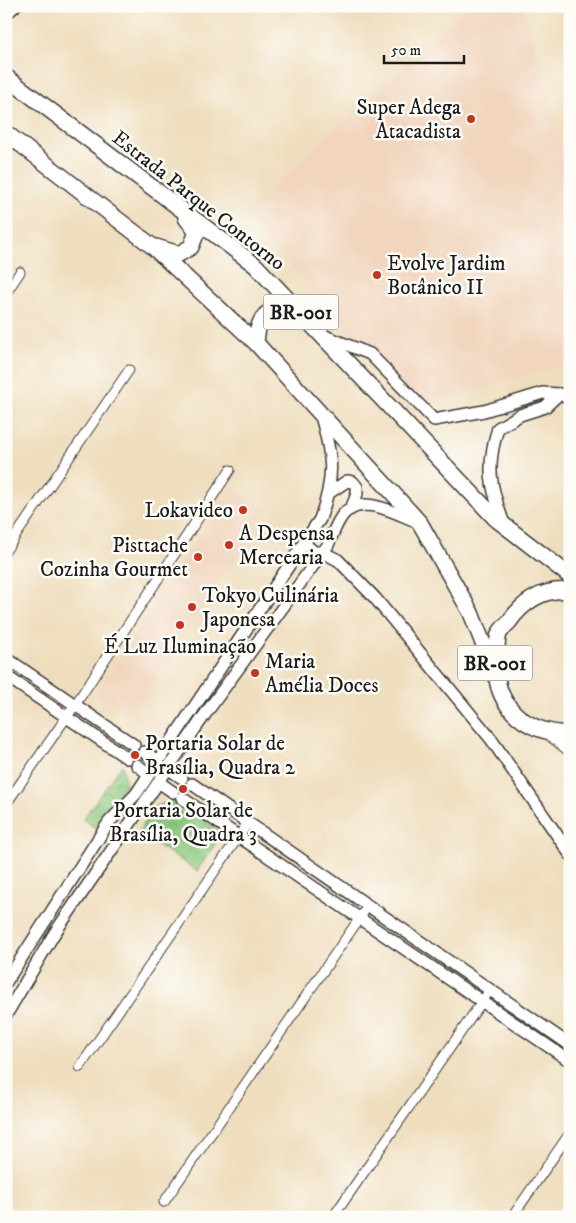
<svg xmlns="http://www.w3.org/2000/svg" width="576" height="1223" font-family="'IM FELL DW Pica',serif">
<defs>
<pattern id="park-crowns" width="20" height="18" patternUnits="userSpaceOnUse" patternTransform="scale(1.25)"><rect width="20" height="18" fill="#8cc97f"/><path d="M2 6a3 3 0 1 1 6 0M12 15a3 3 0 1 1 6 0" fill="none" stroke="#78ac6d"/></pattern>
</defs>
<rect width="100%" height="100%" fill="#fdfcf7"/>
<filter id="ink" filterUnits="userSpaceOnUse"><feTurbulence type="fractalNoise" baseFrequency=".02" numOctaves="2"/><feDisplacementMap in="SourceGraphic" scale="10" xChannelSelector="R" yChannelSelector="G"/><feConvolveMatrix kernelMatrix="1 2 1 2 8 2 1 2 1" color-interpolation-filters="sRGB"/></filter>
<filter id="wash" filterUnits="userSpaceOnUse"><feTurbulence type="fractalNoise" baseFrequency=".0096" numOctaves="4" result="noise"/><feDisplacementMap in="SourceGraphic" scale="20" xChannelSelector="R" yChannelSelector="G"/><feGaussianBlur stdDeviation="1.12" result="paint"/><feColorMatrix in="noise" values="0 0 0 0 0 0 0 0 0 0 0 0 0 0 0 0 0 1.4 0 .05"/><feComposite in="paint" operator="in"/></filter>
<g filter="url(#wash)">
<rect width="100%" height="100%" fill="#efdebe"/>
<!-- built -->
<g fill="#f1d5bd">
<polygon points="468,6 523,6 570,174 570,363 418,406 243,215"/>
<polygon points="232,487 268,511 130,717 95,693"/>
</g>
<!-- park -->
<g fill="url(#park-crowns)" stroke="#54724e">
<polygon points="122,765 126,784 95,828 83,819"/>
<polygon points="173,800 222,833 197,871 138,832 154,807"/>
</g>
</g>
<g filter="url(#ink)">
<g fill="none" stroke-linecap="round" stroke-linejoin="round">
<defs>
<g id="minor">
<polyline points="6,293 20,272"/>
<polyline points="6,550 129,370"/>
<polyline points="6,804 75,705 230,470"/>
<polyline points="80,1067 248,823"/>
<polyline points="164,1202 368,906"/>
<polyline points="333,1217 490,990"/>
<polyline points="512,1217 570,1133"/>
</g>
<g id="tertiary">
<polyline points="6,14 15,6"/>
<polyline points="325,336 370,354 434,420 484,411 543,393 559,394 570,398"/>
<polyline points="329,493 347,481 353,482 357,487 357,494 351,509"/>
<path d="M504,524C490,486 486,466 498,428L520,415L545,407L559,394"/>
<polyline points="304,543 314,552 322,552 338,560 375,598 491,739 570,854"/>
<polyline points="6,658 134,745"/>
<polyline points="6,676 127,758"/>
<polyline points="144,752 158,761"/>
<polyline points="137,765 149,774"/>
<polyline points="169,769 182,778"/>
<polyline points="160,783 173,792"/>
<polyline points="192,784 570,1045"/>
<polyline points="182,798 570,1061"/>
<path d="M6,982L109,822L136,794L320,519C335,476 333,459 321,416"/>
<path d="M6,1015L54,934L206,713L328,545C332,536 336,524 342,516C360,492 397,514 418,522"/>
</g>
<polyline id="primary" points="551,734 570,749"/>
<g id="trunk">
<polyline points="6,77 255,265 496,519 570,576"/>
<polyline points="6,133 152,246 256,343 420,523 471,613 494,671"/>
<polyline points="156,247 179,254 191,247 197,232 186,218"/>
<path d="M256,343C257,326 262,309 283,308C288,307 297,312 303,314"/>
<path d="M570,591C543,588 524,601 509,622C506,625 501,630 499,634C497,639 497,647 497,653C490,702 522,733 570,734"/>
</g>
</defs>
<!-- minor casing -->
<use href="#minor" stroke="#3c3934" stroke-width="11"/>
<!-- tertiary casing -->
<use href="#tertiary" stroke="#3c3934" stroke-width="14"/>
<!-- primary casing -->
<use href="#primary" stroke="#3c3934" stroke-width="16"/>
<!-- trunk casing -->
<use href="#trunk" stroke="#3c3934" stroke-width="18"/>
<!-- minor -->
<use href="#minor" stroke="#fff" stroke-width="9"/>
<!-- tertiary -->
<use href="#tertiary" stroke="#fff" stroke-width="11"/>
<!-- primary -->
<use href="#primary" stroke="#fff" stroke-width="14"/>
<!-- trunk -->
<use href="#trunk" stroke="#fff" stroke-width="15"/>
</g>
</g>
<!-- markers -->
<g fill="#c8321e" stroke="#fdfcf7" stroke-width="2">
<circle cx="471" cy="119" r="5"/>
<circle cx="377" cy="275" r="5"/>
<circle cx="243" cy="510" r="5"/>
<circle cx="229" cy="545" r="5"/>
<circle cx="198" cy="557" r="5"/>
<circle cx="192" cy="607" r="5"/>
<circle cx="180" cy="625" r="5"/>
<circle cx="255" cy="673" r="5"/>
<circle cx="135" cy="755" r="5"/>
<circle cx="183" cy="789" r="5"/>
</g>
<g text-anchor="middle" stroke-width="5" stroke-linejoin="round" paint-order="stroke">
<!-- shield labels -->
<g fill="#fdfcf7" stroke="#605f5e" stroke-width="1">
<rect x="263.5" y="294.5" width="75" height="35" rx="4"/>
<rect x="457.5" y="645.5" width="75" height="35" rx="4"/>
</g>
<g font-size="20" font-weight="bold" fill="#1c1c1c">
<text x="301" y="319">BR-001</text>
<text x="495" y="670">BR-001</text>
</g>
<!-- poi labels -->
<g font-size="21" fill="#1c1c1c" stroke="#fdfcf7" text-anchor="start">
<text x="461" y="114" text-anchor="end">Super Adega<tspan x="461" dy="24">Atacadista</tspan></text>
<text x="387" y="270">Evolve Jardim<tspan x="387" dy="24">Botânico II</tspan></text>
<text x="233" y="517" text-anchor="end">Lokavideo</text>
<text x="239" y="540">A Despensa<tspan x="239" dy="24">Mercearia</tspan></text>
<text x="188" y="552" text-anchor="end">Pisttache<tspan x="188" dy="24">Cozinha Gourmet</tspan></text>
<text x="202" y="602">Tokyo Culinária<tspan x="202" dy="24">Japonesa</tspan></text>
<text x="180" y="653" text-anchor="middle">É Luz Iluminação</text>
<text x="265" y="668">Maria<tspan x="265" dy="24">Amélia Doces</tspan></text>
<text x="145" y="750">Portaria Solar de<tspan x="145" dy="24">Brasília, Quadra 2</tspan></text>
<text x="183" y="817" text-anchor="middle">Portaria Solar de<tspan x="183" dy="24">Brasília, Quadra 3</tspan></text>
</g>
<!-- street labels -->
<g font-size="21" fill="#1c1c1c" stroke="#fdfcf7">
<text transform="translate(199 200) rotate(38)" y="7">Estrada Parque Contorno</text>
</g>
</g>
<!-- margin -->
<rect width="576" height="1223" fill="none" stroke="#fdfcf7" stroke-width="25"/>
<!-- scale -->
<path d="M384 55v8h80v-8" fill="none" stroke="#1c1c1c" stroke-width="2.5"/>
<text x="391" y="55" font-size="15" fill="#1c1c1c" stroke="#fdfcf7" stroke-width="4" paint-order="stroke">50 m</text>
</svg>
